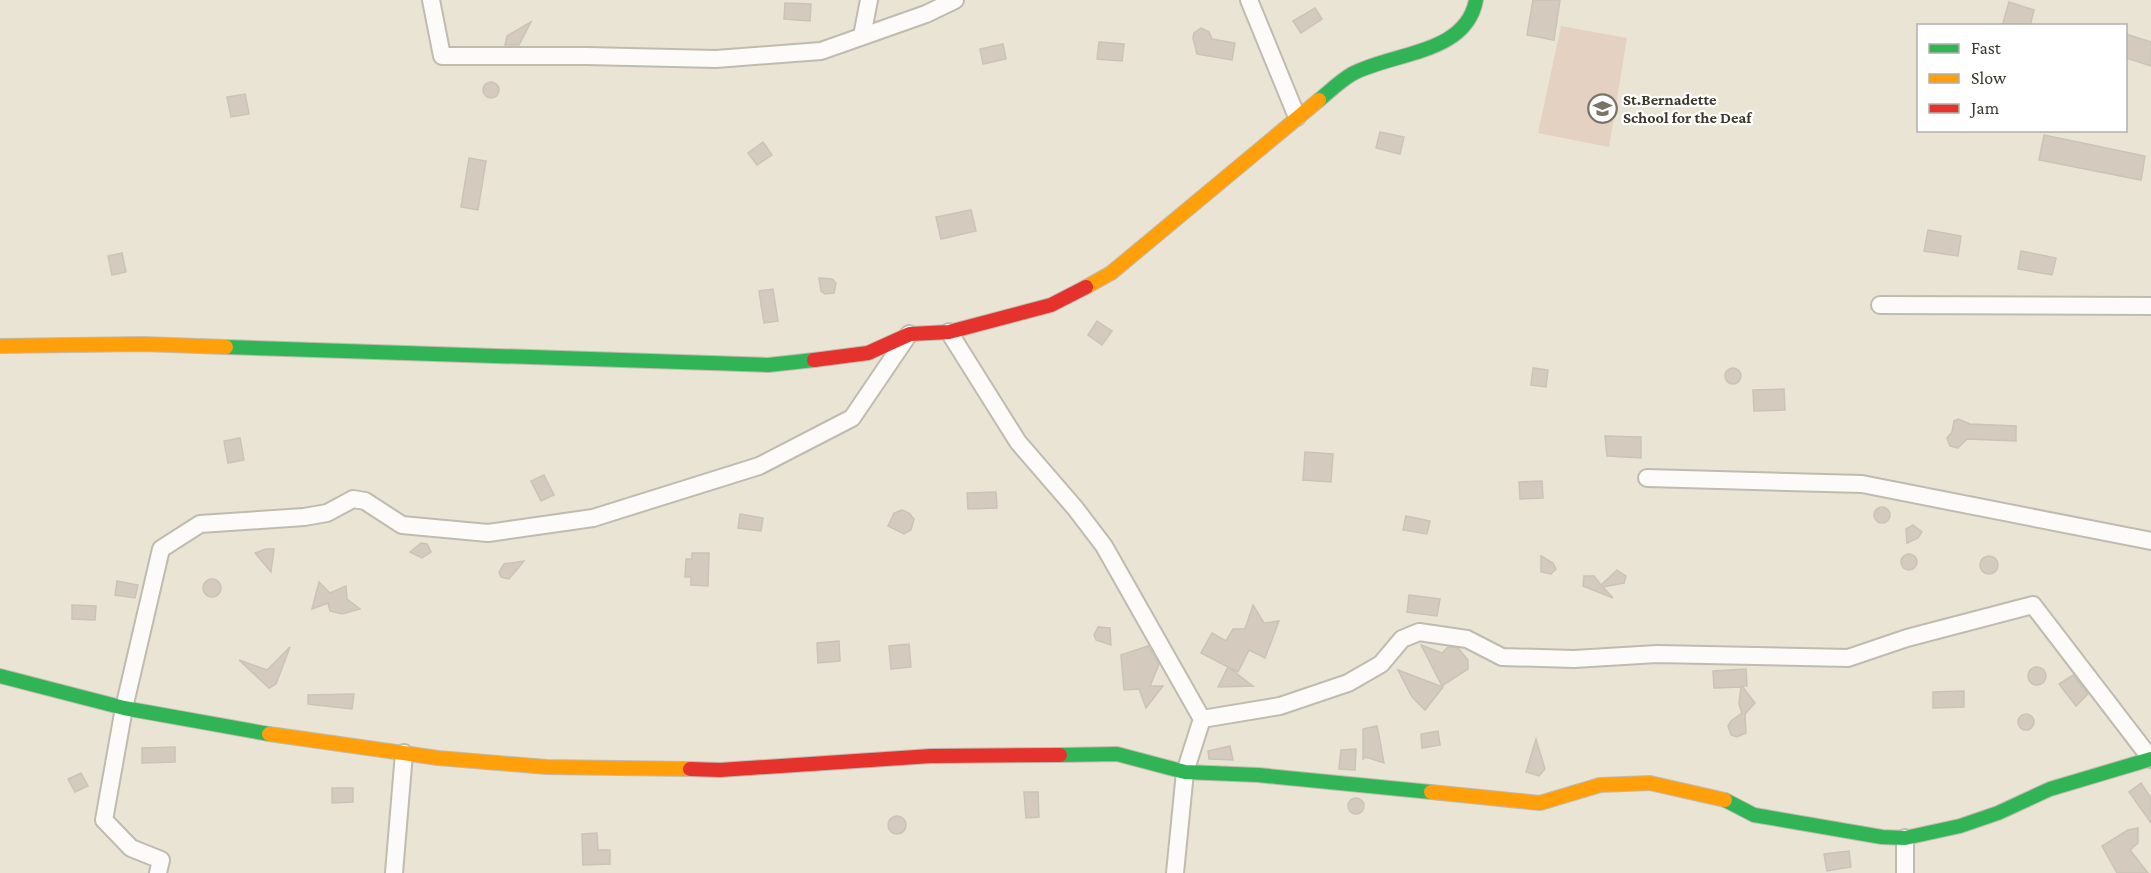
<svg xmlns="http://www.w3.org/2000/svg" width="2151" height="873" font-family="'Crimson Pro',serif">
<rect width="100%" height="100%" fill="#eae4d4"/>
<!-- green -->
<polygon fill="#e4d1c1" points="1561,26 1627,38 1609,147 1538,133"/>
<!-- building -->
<g fill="#d4cbbe" stroke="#cac3b7" stroke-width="1.5">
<polygon points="1533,0 1560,0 1554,40 1527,35"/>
<polygon points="2009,2 2034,10 2030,26 2002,26"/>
<polygon points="785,3 811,4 810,21 784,19"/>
<polygon points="1315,8 1322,19 1301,33 1293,21"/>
<polygon points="531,22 519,45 505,45 507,36"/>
<polygon points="1201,28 1209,32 1212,39 1235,43 1232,60 1197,54 1193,38 1194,33"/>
<polygon points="2126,34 2151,42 2151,66 2126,58"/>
<polygon points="1099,42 1124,44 1122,61 1097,59"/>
<polygon points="1003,44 1006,59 983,64 980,49"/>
<circle cx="491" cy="90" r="8"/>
<polygon points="245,94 249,114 231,117 227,97"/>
<polygon points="1380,132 1404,137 1400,154 1376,148"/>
<polygon points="2044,135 2145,156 2141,180 2039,160"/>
<polygon points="763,142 772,155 757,165 748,153"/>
<polygon points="469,158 486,161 478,210 461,207"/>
<polygon points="971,210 976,231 941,239 936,217"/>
<polygon points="1928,230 1961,236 1958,256 1924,251"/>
<polygon points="2021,251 2056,258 2052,275 2018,269"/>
<polygon points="122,253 126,272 112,275 108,256"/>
<polygon points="819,278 832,279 836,283 834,293 825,294 821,291"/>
<polygon points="773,289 778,321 764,323 759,291"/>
<polygon points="1097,321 1112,331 1102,345 1088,335"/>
<polygon points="1533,368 1548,370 1546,387 1531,385"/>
<circle cx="1733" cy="376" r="8"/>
<polygon points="1784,389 1785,410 1754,411 1753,390"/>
<polygon points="1958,419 1970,424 2016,426 2016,441 1967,439 1958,448 1950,446 1947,438 1952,432 1954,421"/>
<polygon points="1605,436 1641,437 1641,458 1607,456"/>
<polygon points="240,438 244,460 228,463 224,441"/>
<polygon points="1305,452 1333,454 1331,482 1303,480"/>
<polygon points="544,475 554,495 541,501 531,481"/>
<polygon points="1542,481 1543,498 1520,499 1519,482"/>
<polygon points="996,492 997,508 968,509 967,493"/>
<circle cx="1882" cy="515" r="8"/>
<polygon points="902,510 909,513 914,519 911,530 904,534 888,526 894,513"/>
<polygon points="740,514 763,518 761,531 738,528"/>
<polygon points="1406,516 1430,521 1427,534 1403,530"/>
<polygon points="1913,525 1922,532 1918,538 1907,543 1906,529"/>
<polygon points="421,543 427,544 431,552 422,558 410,552"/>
<polygon points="266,549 274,549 271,572 255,553"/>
<polygon points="692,553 709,553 708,586 691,585 691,577 685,577 686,559 692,559"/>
<circle cx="1909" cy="562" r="8"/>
<circle cx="1989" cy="565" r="9"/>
<polygon points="1541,556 1553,563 1556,569 1551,574 1541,572"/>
<polygon points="524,561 509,579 501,577 499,572 504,564"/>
<polygon points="1617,570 1626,576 1624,583 1603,587 1613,598 1583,586 1584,576 1594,576 1601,585"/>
<circle cx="212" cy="588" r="9"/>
<polygon points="117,581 138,585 135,598 115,595"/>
<polygon points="319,582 330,593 346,586 347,599 360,609 342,614 330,611 328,603 312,609"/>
<polygon points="1409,595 1440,599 1437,616 1407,612"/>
<polygon points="72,605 96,606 95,620 72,619"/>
<polygon points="1253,605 1264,623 1279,621 1265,658 1249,650 1238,672 1228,667 1253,686 1218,687 1228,667 1201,653 1212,633 1226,641 1233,629 1245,629"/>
<polygon points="1098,627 1110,628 1111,645 1096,640 1094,635"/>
<polygon points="839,641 840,661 818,663 817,643"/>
<polygon points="909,644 911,667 891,669 889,646"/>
<polygon points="1421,645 1442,653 1448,647 1458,648 1468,660 1468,669 1442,686"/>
<polygon points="1148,646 1159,664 1150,686 1163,686 1146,708 1139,689 1124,690 1121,655"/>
<polygon points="290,647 276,684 269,688 239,660 267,670"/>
<circle cx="2037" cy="676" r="9"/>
<polygon points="1746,669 1747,686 1742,686 1755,703 1745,714 1746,733 1737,737 1731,735 1728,726 1731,721 1742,713 1739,704 1741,687 1714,688 1713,671"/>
<polygon points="1398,670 1443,687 1425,710 1412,697"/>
<polygon points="2073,675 2088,694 2076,706 2059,684"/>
<polygon points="1964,691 1964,707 1933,708 1933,692"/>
<polygon points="354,694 352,709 308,704 308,695"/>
<circle cx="2026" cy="722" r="8"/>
<polygon points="1377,726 1380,741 1384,763 1366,757 1363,759 1363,729"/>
<polygon points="1438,731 1440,745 1422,748 1421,734"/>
<polygon points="1536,739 1545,769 1539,776 1526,772"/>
<polygon points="1230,746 1233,760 1209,759 1208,751"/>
<polygon points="175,747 175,762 142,763 142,748"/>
<polygon points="1356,749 1355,770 1339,769 1341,750"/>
<polygon points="81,773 88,786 75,792 68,779"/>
<polygon points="2141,783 2151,798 2151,823 2129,792"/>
<polygon points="332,788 353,788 353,802 332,803"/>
<polygon points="1024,792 1038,792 1039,817 1026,818"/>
<circle cx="1356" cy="806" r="8"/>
<circle cx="897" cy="825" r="9"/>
<polygon points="2138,828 2138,843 2130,850 2148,873 2117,873 2102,846 2128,830"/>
<polygon points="597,833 598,850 610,850 610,864 583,865 582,834"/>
<polygon points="1849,851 1851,867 1827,871 1824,854"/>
</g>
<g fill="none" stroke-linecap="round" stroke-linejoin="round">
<defs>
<g id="street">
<polyline points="431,0 442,56 586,56 716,59 821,51 926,14 955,0"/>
<polyline points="1249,0 1297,117"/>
<polyline points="862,36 869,0"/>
<polyline points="1880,305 2151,306"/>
<polyline points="949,332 1018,442 1075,508 1104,546 1202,719 1185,772 1175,873"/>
<polyline points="1647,478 1862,484 2151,541"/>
<polyline points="1202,719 1280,706 1348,683 1381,664 1402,639 1419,632 1467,639 1502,657 1574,659 1657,654 1848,658 1907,638 2033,605 2151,759"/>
<polyline points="1905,838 1905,873"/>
<polyline points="158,873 161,860 131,848 104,820 124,708 161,549 200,524 304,517 327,513 353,499 365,501 402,525 488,533 593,518 759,466 852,418 909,334"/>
<polyline points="394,873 404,753"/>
</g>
<g id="fast">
<path d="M1319,100C1330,91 1340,81 1352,74C1392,52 1466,55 1476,0"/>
<polyline points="226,347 768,365 814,360"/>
<polyline points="0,676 124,708 269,734"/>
<polyline points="1060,755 1117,754 1185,772 1258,775 1431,792"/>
<polyline points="1725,800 1754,815 1882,837 1905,838 1960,826 1998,813 2050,789 2151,759"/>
</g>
<g id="slow">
<polyline points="1086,287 1111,273 1319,100"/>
<polyline points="0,346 143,344 226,347"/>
<polyline points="269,734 438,758 547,767 690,769"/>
<polyline points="1431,792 1540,803 1600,785 1650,783 1725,800"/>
</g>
<g id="jam">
<polyline points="814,360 868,353 910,334 949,332 1051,305 1086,287"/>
<polyline points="690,769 720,770 931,756 1060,755"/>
</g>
</defs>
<!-- street casing -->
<use href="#street" stroke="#c0bbaf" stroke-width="20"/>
<!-- fast casing -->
<use href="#fast" stroke="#c0bbaf" stroke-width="16"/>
<!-- slow casing -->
<use href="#slow" stroke="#c0bbaf" stroke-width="16"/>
<!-- jam casing -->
<use href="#jam" stroke="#c0bbaf" stroke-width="16"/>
<!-- street -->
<use href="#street" stroke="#fcfbf9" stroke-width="16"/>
<!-- fast -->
<use href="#fast" stroke="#30b455" stroke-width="14"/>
<!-- slow -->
<use href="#slow" stroke="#ff9f0a" stroke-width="14"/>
<!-- jam -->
<use href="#jam" stroke="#e5322d" stroke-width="14"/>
</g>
<!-- icons -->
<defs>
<symbol id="school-ring" viewBox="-11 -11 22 22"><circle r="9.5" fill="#fff" stroke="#797467" stroke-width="1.5"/><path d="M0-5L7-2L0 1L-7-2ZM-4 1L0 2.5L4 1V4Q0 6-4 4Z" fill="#797467"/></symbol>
</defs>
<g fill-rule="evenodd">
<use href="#school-ring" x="1586" y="92" width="33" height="33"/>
</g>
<g text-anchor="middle" stroke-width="4.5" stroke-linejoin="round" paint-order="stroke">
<!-- poi labels -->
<g font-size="16" font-weight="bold" fill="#3c382c" stroke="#fff" text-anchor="start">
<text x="1623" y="105">St.Bernadette<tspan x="1623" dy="18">School for the Deaf</tspan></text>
</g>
</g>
<!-- legend -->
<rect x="1917" y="24" width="210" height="108" fill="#ffffff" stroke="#b1afab" stroke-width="1.5"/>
<rect x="1929" y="44" width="30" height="9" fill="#30b455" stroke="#b1afab" stroke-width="1.5"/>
<text x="1971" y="54" font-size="18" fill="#3c382c">Fast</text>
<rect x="1929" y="74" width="30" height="9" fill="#ff9f0a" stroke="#b1afab" stroke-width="1.5"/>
<text x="1971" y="84" font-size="18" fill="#3c382c">Slow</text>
<rect x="1929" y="104" width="30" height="9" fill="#e5322d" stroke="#b1afab" stroke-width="1.5"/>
<text x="1971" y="114" font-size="18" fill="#3c382c">Jam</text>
</svg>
